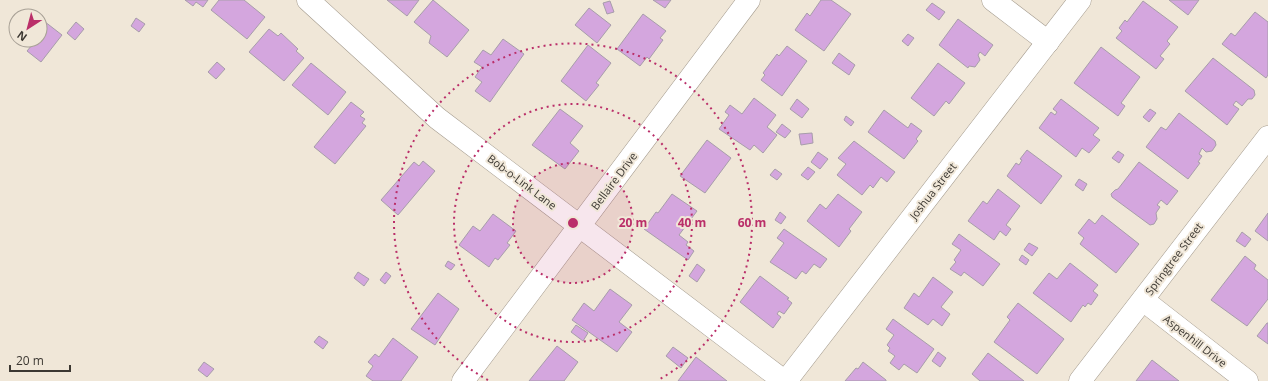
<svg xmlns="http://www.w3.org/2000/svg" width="1268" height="381" font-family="'Open Sans',sans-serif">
<rect width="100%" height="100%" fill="#f0e7d8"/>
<!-- building -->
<g fill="#d4a6de" stroke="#a79daa">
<polygon points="185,0 208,0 203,7 196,2 193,6"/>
<polygon points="219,0 244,0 265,17 247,39 211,10"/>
<polygon points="387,0 419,0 407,16"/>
<polygon points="433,0 469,30 447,57 429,43 431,36 414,22"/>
<polygon points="653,0 671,0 665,8"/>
<polygon points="821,0 831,0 851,14 824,51 795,30 807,13 810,16"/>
<polygon points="1169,0 1199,0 1188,15"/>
<polygon points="610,1 614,12 607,14 603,3"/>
<polygon points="1143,1 1178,27 1167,41 1170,44 1160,56 1164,59 1156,69 1116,38 1122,31 1119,28 1125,20 1127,22"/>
<polygon points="932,3 945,12 939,20 926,10"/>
<polygon points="589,8 611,25 597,43 575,25"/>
<polygon points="1255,12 1268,22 1268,75 1266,78 1222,44 1231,33 1235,36"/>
<polygon points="643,14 666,31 660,38 663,40 649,59 647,57 640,66 617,49"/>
<polygon points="40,18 62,35 41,62 27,51 32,45 25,40 40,40"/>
<polygon points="136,18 145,24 139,32 131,26"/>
<polygon points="958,19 993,45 985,56 980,52 978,55 980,60 975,67 969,66 968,68 939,45"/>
<polygon points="76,22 84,29 75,40 67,33"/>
<polygon points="269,29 278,36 281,33 298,49 296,51 304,58 284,81 249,52"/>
<polygon points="908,34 914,38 908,46 902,41"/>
<polygon points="503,39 524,54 490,102 475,91 482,82 475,77 482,67 474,62 483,50 491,55"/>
<polygon points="588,45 611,63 596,83 599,85 586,101 561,81"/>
<polygon points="787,46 807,61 782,96 761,80 765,75 763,73 777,54 779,56"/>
<polygon points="1101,47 1140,77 1121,103 1125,106 1118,116 1074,83"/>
<polygon points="839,53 855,65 849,75 832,63"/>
<polygon points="1213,58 1254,90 1255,95 1252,99 1248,99 1242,106 1236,101 1233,105 1239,109 1227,125 1185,91"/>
<polygon points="217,62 225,69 216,79 208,72"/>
<polygon points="311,63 346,92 328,115 292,85"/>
<polygon points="938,63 965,83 949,104 946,101 934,116 911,98"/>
<polygon points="754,98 776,115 767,127 777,135 763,153 754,145 750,150 719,129 729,115 725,112 730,105 742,114"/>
<polygon points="797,99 809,109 802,118 790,109"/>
<polygon points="1061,99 1099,128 1093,135 1100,140 1089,153 1082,148 1076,157 1039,128 1051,112 1055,115 1057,112 1053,109"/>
<polygon points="351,102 364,112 360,116 365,119 362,123 366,126 335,164 314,147"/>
<polygon points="560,109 583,126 570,143 579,151 565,169 532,145"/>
<polygon points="1150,109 1156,113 1149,122 1143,117"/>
<polygon points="884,110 908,128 911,123 922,131 916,139 918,141 904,159 868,132"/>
<polygon points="1179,113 1215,141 1216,145 1212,151 1206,152 1202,148 1199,154 1202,156 1198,162 1200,163 1188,179 1146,147 1161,127 1166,130"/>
<polygon points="846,116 854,122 851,126 844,120"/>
<polygon points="782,124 791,131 785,138 776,132"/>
<polygon points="812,133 813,143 801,145 799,134"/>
<polygon points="707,140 731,158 705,193 680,176"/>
<polygon points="854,141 895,172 887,182 881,177 873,188 870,185 862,195 837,175 846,164 838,158"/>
<polygon points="1027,150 1062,176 1041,204 1007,176 1016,163 1019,165 1022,160 1020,159"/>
<polygon points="1118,151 1124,155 1119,163 1112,158"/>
<polygon points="818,152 828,159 820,169 811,162"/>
<polygon points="423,161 435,171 398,215 381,200 414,162 419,166"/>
<polygon points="1139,162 1178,191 1167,205 1161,200 1157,205 1160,207 1156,213 1157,219 1154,224 1150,225 1112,197 1111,194 1115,190 1118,189"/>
<polygon points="808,167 815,172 808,180 801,175"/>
<polygon points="775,169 782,174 777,180 770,175"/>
<polygon points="1079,179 1087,184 1083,191 1075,185"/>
<polygon points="998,189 1020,206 1006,225 1011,229 1006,236 1000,231 994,240 968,221 983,201 987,204"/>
<polygon points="672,194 697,211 679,235 688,242 686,245 694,251 688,260 644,229 656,212 658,213"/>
<polygon points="838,194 862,212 849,229 851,231 839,247 807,221 820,204 826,209"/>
<polygon points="780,212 786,217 781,224 775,220"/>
<polygon points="1268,213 1268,241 1255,231"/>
<polygon points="493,214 516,231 507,243 510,245 498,260 495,258 489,267 459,245 473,226 480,231"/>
<polygon points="1102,215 1139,244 1116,273 1080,244 1084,238 1078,233 1089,219 1095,224"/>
<polygon points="784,229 827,259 820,268 814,264 806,274 802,271 796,279 770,262 784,243 777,238"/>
<polygon points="1242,232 1251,239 1245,247 1236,241"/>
<polygon points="959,234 1000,264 983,286 964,272 961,276 950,269 956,262 954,260 961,250 952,244"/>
<polygon points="1029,243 1038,248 1032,256 1024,250"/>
<polygon points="1022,255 1029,260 1026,265 1019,260"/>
<polygon points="1245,256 1256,265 1254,269 1268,280 1268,299 1247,326 1211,300"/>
<polygon points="448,261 455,265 451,270 445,266"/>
<polygon points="1070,263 1098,285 1093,291 1098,295 1091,305 1088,303 1085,307 1083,305 1071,322 1033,293 1049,273 1057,279"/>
<polygon points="697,264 705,270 697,282 689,276"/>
<polygon points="358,272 369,279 364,286 354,278"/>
<polygon points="386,272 391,276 385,284 380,280"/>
<polygon points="760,276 789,298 787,299 792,303 784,314 779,311 777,314 781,317 773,328 740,302"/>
<polygon points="933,277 953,292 941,307 950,314 942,326 933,319 928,325 904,308 914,293 919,297"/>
<polygon points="610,289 632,305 619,322 632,332 617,352 572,320 584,303 594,311"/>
<polygon points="438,293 459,309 435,345 411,329"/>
<polygon points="1018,303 1064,339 1037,374 994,342 1010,320 1007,317"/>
<polygon points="893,319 934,349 917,373 904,364 899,370 890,363 895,356 888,351 890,348 887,345 894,335 886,329"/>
<polygon points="1267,323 1268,323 1268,344 1257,336"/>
<polygon points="576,325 588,333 583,341 571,332"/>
<polygon points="319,336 328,342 323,349 314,342"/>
<polygon points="393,338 418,357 401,381 373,381 366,376 373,366 368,362 375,354 379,357"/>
<polygon points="557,346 578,362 564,381 529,381"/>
<polygon points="673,347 688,358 681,368 666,356"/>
<polygon points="938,352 946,358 940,367 932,361"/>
<polygon points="988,353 1024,381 980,381 972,374"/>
<polygon points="696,357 727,381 678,381"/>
<polygon points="1152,360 1179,381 1136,381"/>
<polygon points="204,362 214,369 207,377 198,370"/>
<polygon points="863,362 886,380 886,381 845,381 856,368 858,369"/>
</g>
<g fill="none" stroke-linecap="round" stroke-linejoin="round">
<defs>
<g id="minor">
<polyline points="308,0 437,118 784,381"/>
<polyline points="993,0 1048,42"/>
<polyline points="1143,300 1247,381"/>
<polyline points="463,381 749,0"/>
<polyline points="786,381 1080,0"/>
<polyline points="1080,381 1268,137"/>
</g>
</defs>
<!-- minor casing -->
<use href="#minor" stroke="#a39a8d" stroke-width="23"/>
<!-- minor -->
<use href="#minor" stroke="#fff" stroke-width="22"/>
</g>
<!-- distance rings -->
<circle cx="573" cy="223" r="60" fill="#ba2f69" fill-opacity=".12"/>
<g fill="none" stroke="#ba2f69" stroke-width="2" stroke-dasharray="2 4">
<circle cx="573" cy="223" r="60"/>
<circle cx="573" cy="223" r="119"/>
<path d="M488 380A179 179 0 1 1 658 380"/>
</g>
<g text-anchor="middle" stroke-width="4" stroke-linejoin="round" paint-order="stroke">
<!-- street labels -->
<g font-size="11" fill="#3c3832" stroke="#f0e7d8">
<text transform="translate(614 181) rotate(-53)" y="4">Bellaire Drive</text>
<text transform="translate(522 182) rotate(37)" y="4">Bob-o-Link Lane</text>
<text transform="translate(933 191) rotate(-52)" y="4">Joshua Street</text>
<text transform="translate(1174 259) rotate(-53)" y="4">Springtree Street</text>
<text transform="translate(1195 341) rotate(38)" y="4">Aspenhill Drive</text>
</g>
</g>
<circle cx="573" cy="223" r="6" fill="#ba2f69" stroke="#f0e7d8" stroke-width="2"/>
<g font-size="12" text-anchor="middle" font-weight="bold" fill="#ba2f69" stroke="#f0e7d8" stroke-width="4" stroke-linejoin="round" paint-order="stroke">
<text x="633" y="227">20 m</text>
<text x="692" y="227">40 m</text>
<text x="752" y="227">60 m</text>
</g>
<!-- north arrow -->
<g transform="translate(28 28) rotate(216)"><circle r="19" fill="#f0e7d8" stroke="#a8a196"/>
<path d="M0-3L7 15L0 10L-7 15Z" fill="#ba2f69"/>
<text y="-6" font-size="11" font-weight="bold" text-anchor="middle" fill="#3c3832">N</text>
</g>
<!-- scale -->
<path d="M10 365v6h60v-6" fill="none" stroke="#3c3832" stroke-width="2"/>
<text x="16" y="365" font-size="12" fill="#3c3832" stroke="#f0e7d8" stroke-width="3" paint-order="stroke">20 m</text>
</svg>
